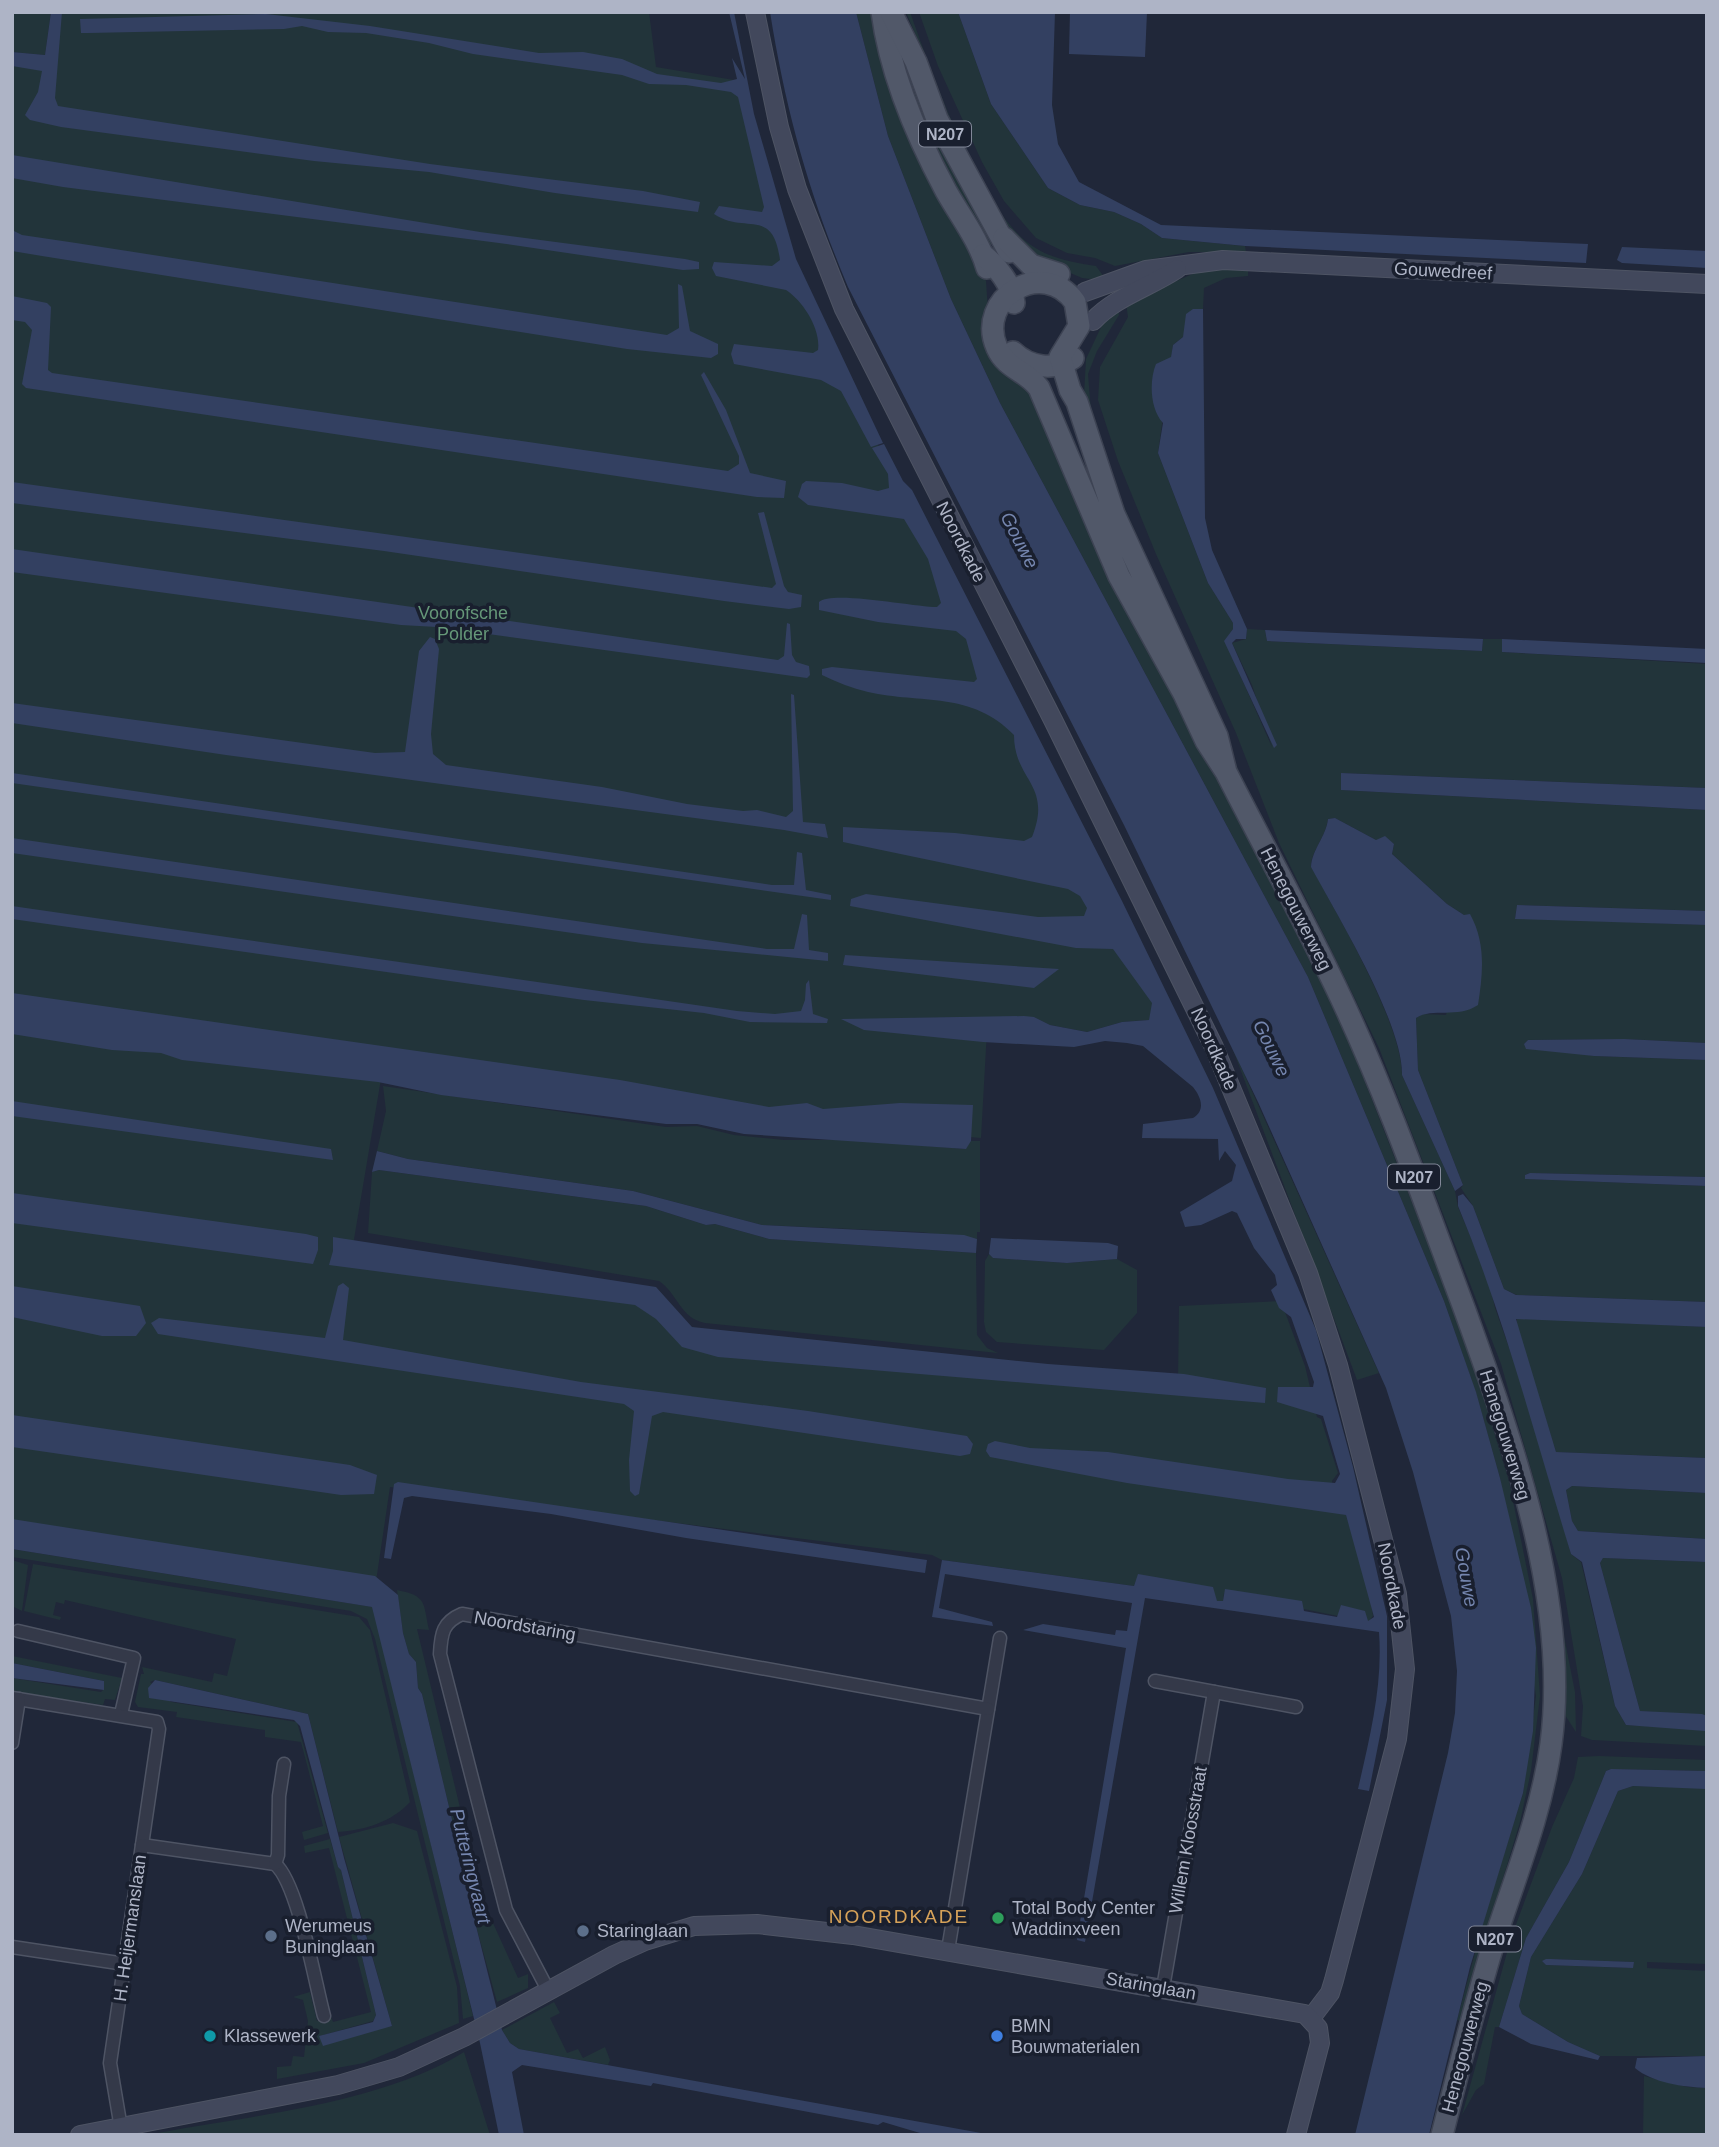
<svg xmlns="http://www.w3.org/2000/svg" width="1719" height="2147" font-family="Arial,sans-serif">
<rect width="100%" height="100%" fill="#202739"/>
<!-- green -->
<g fill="#22343a" fill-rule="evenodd">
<polygon points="12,12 51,12 45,55 12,52"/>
<polygon points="57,12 649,12 656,67 746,82 760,166 834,361 952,586 1153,1003 1149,1020 1122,1022 1087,1032 1050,1025 1034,1017 908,1018 987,1030 981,1138 691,1112 383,1067 351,1257 639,1298 698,1340 1178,1382 1179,1306 1281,1301 1305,1366 1317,1417 1321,1419 1338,1473 1332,1481 1339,1513 1346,1515 1369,1589 1373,1616 1368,1622 1224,1593 1223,1601 1217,1601 1136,1581 1134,1586 942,1560 932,1555 390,1487 374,1595 12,1538 12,60 51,65"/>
<polygon points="856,12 874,12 986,281 988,311 1025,384 1038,401 1059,463 1108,579 1208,759 1341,1020 1466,1341 1509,1481 1533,1599 1540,1696 1531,1771 1520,1822 1460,2021 1457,2020 1486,1912 1523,1793 1536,1696 1500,1478 1476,1393 1444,1301 1308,977 1000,403 951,299 888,136"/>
<polygon points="888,12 994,242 988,246 961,199 907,87"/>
<path d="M906,12H910C932,74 975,193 1022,238C1043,257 1069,262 1096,266L1107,281L1082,278L1038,259L1015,237L962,147Z"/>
<polygon points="919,12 958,12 991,104 1048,188 1080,205 1114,212 1141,224 1162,238 1245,246 1246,252 1189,252 1115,266 1095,258 1067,253 1036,238 1004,201 982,162 938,66"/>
<path d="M1227,269H1248V276L1226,278L1204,288L1203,309H1193L1183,337L1173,345L1158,453L1208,583L1233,623V629L1225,641L1272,747L1252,685L1232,643L1246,639L1247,629L1265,630L1267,641L1482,651L1483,639H1502V652L1707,664V788L1341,773L1342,790L1707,810V911L1517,905L1515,918L1707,925V1043L1624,1039L1528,1040L1524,1044L1594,1056L1707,1060V1177L1530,1173L1525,1175L1526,1179L1707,1186V1302L1517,1295L1504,1289L1473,1206L1461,1188L1463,1185L1418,1070L1416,1018L1423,1014L1446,1015L1464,915L1447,904L1392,854L1394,844L1385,837L1376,840L1335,818L1328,819C1326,837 1312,849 1311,866C1337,915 1402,1023 1402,1075L1455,1191L1458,1207L1488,1278L1495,1308L1530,1407L1571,1554L1581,1562L1615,1706L1626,1725L1707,1729V1746L1592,1740L1581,1736L1583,1706L1562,1578L1501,1364L1379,1048L1279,843L1236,733L1156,554L1118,461L1098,400L1100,367L1128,317L1126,303L1197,272Z"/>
<polygon points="1118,308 1119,315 1097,351 1088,374 1091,411 1121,500 1228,742 1250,802 1133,538 1084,395 1086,359 1102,325"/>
<polygon points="1232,1047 1379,1373 1357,1380"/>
<polygon points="383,1086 666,1127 697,1126 734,1135 784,1140 854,1140 965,1149 971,1141 980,1141 980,1232 977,1232 977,1239 920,1232 762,1225 633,1191 408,1159 377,1151 386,1111"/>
<path d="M379,1170L646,1206L706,1225L715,1224L769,1239L976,1253L977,1335L987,1348L998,1353L705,1323C680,1318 678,1294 659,1281L368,1233L372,1172Z"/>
<polygon points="989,1254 993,1258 1067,1263 1117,1259 1137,1270 1137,1313 1104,1350 997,1342 986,1332 984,1322 985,1261"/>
<polygon points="1517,1318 1707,1327 1707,1458 1556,1452 1517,1327"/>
<polygon points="1572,1486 1707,1493 1707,1539 1578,1531 1572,1521 1566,1490"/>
<polygon points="12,1549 373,1607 473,2016 463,2019 460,1986 375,1639 367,1619 351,1611 12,1557"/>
<polygon points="1603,1558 1707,1562 1707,1716 1640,1711 1600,1563"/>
<polygon points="12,1560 28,1565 22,1611 12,1606"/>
<path d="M33,1564L359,1617L370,1630L410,1802C392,1822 365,1830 338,1832L308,1714L155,1680L150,1682L171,1702L297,1722L328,1833L304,1840L302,1832L323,1826L301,1742L265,1737V1730L176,1717L177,1712L138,1707L135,1702L141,1674H144L142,1667L212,1682L214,1673L227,1676L236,1639L65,1600L64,1604L56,1602L53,1615L61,1617L60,1620L24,1611Z"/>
<path d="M397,1590C427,1596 423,1602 429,1630L417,1629L482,1899L518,1978L528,1974V1988L497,2002L476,1926L471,1877L462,1861L422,1694L418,1688L416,1662L409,1654L403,1633Z"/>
<polygon points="1563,1631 1575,1692 1576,1732 1565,1715"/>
<polygon points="12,1656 122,1678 115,1700 105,1699 103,1705 12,1692 12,1678 101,1692 104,1689 104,1681 12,1663"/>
<polygon points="1599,1756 1707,1760 1707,1771 1611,1769 1606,1771 1569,1862 1526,1938 1499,2027 1495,2027 1484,2084 1476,2090 1462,2115 1511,1938 1552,1827 1574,1778 1578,1757"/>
<path d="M1707,1779V1964L1647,1962V1968L1707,1971V2056H1600L1568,2042L1522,2014L1519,2006L1531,1957L1582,1874L1618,1791L1633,1786L1706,1788ZM1551,1959L1633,1962H1634L1632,1968L1546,1965L1542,1961Z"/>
<polygon points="393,1823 417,1831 457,1987 459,2023 364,2063 277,2079 277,2067 291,2066 293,2056 304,2057 308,2021 303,2000 293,1997 310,1992 317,2021 331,2017 333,2022 371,2012 329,1848 305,1853 304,1846 330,1839 338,1867 341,1870 376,2015 373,2021 320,2036 392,2026 339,1837"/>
<polygon points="554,2002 560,2013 550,2018 567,2053 578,2049 583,2058 605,2047 610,2060 608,2065 519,2049 510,2043 502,2030"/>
<path d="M464,2052L490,2135H146C245,2116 379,2105 464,2052Z"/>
<polygon points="1644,2076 1687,2087 1707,2088 1707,2135 1643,2135"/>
</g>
<!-- water -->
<g fill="#334061">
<polygon points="51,12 62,12 55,98 58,106 430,164 643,191 700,202 698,212 555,193 429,172 314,161 61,127 30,120 25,115 38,92 42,71 12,66 12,52 45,55"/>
<path d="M729,12H734L754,114L796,259L883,443L871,447L841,391L821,380L734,364L731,354L734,344L813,353L818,350C821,329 803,301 786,290L716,276L712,268L714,262L772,266L780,260C773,206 745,235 714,214L719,206L762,212L764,207L738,97L731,92L686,85L649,84L622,75L473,54L429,43L366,33L328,32L302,26L284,29L88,33H81L80,19L266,14L370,26L539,53L583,52L622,59L657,74L721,83L737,79L732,58L745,79Z"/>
<path d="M770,12H856L888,136L951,299L1000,403L1308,977L1444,1301L1476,1392L1500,1478L1531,1608L1536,1648L1533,1731L1523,1793L1470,1967L1429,2135H1355L1448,1753L1455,1713L1457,1671L1451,1616L1413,1472L1386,1388L1258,1102L1124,825L848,287C809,194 786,112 770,12Z"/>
<polygon points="958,12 1055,12 1052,105 1058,144 1079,182 1161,225 1588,244 1586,263 1245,246 1162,238 1141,224 1114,212 1080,205 1048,188 991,104"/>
<polygon points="1070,12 1147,12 1145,57 1069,54"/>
<polygon points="12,155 480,232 685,259 699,262 699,269 683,270 499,243 63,187 12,178"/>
<polygon points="12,230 22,235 76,243 667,335 679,328 678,284 682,286 690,331 718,344 718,354 711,358 627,349 42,256 12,251"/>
<polygon points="1622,247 1707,251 1707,268 1622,263 1617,260"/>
<polygon points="12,296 47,303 51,307 48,370 52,373 728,471 739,464 739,456 701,375 704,372 726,410 750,473 786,481 784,498 757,497 26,388 22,384 32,330 25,322 12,320"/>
<path d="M1193,309H1203L1205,518L1212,550L1247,629L1246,639H1236L1232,643L1277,745L1274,748L1224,641L1233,629V623L1208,583L1158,453L1163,423C1150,409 1149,381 1156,364L1171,357L1173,345L1183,337L1186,314Z"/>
<path d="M884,444L903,481L912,490L1122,901L1213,1088L1316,1330L1353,1467L1387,1616V1700L1369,1791L1358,1789C1370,1736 1383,1685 1379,1632L1145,1598L1085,1942L1077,1940L1126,1648L1023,1630L1043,1624L1115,1635L1116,1630L1127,1631L1132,1603L945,1574L939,1608L992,1622L993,1626L932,1617L942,1560L1134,1586L1138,1574L1213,1587L1217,1601H1223L1225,1589L1302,1601L1304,1611L1337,1617L1341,1605L1365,1611L1368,1621L1374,1617L1346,1515L1127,1483L990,1457L986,1451L988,1444L995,1441L1030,1448L1108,1452L1288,1479L1335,1483L1340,1474L1323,1416L1277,1402L1278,1387H1313L1314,1382L1291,1317L1279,1308L1271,1290L1277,1285L1275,1275L1254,1248L1237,1213L1232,1211L1201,1225L1185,1227L1180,1212L1232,1181L1236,1165L1225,1151L1219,1161L1218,1139L1142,1138L1143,1124L1193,1118C1206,1110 1201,1097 1193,1087L1143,1046L1127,1043L1105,1041L1074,1047L983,1042L864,1030L841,1019L1024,1016L1034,1017L1050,1025L1087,1032L1122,1022L1149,1020L1152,1003L1113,949L1076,948L850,906L851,899L866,894L1038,917L1084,916L1087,908L1080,896L1068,889L843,842V827L955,833L1024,841L1032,837C1053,784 1014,781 1014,735C972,691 921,704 868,692C852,688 836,682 822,675V669L832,667L974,682L977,679L966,639L956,631L878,622L819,610V602C832,590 914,607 937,607L941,603L928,559L904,519L808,505L798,497L802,484L806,481L842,483L878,491L889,488L888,474L872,448Z"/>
<polygon points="12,482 772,588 776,584 758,513 764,512 784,586 788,592 802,595 801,607 789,609 724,601 384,551 12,503"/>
<polygon points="12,549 778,660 784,656 787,623 790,624 792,655 796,662 809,666 810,675 807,678 437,627 401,625 12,572"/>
<polygon points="1265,630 1483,639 1482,651 1267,641"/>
<polygon points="430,637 435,639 439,649 431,734 433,754 446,765 602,787 687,804 743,811 757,810 786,817 793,811 791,694 794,695 803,822 825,824 828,838 784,830 226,755 12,723 12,703 375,753 405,752 419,651"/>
<polygon points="1502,639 1707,649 1707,663 1502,652"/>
<polygon points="12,773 772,885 794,885 797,852 802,853 806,890 831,895 831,900 12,783"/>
<polygon points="1341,773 1707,788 1707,810 1341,790"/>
<path d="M1335,818L1376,840L1385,836L1394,844L1392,854L1447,904L1464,915L1470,914C1486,943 1483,973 1478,1005C1457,1019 1433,1007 1416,1018L1418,1070L1463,1185L1455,1191L1402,1075C1403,1023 1337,915 1311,867C1312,849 1326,837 1328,819Z"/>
<polygon points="12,838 767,949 794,949 802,914 807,915 809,950 828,953 828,961 642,943 12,853"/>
<polygon points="1517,905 1707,911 1707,925 1515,919"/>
<polygon points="12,906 737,1011 775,1014 801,1011 805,1000 806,984 809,980 813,1014 828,1019 827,1023 750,1022 704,1013 584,1000 12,919"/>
<polygon points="845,955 1059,969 1034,988 843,965"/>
<polygon points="12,993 620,1080 769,1107 807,1103 823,1109 900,1103 973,1105 971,1141 966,1149 744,1134 697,1124 666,1124 441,1095 378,1082 182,1060 161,1053 112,1050 12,1034"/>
<polygon points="1624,1039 1707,1043 1707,1060 1594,1056 1526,1049 1524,1044 1528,1040"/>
<polygon points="12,1101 331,1149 333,1160 12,1116"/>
<polygon points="377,1151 408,1159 633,1191 762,1225 964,1235 977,1239 976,1253 769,1239 715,1224 706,1225 646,1206 379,1170 372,1172"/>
<polygon points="1530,1173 1707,1177 1707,1186 1525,1179 1525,1175"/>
<polygon points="12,1193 306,1234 318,1237 318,1250 313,1264 12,1223"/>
<path d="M1463,1194L1473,1206L1504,1289L1516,1295L1707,1302V1327L1516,1319L1556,1452L1707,1458V1493L1572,1486L1566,1490L1572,1521L1578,1531L1707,1539V1562L1603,1558L1600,1563L1640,1711L1702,1714L1707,1716L1705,1731L1626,1725L1615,1706L1582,1562L1571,1554C1535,1437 1505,1319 1458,1206V1196Z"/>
<polygon points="333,1237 656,1287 692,1327 1048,1364 1184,1374 1266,1388 1265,1403 718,1357 682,1347 656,1319 635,1305 329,1265 333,1251"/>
<polygon points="991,1238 1108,1243 1118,1246 1117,1259 1067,1263 993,1258 989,1254"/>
<polygon points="343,1283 349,1288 343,1340 581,1382 808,1411 967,1436 973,1444 970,1454 960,1456 663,1412 652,1416 639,1494 635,1496 630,1491 629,1460 634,1411 624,1404 158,1334 151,1323 159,1318 325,1338 338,1286"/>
<polygon points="12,1286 140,1306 146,1323 136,1336 102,1336 12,1317"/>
<polygon points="12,1415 350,1465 377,1475 374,1494 341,1495 12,1447"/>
<polygon points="398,1482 927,1560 925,1573 686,1538 551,1514 412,1496 404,1498 391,1559 384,1558 394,1484"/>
<polygon points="12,1519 375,1576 398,1595 403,1633 409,1654 416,1662 418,1688 422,1694 462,1861 471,1877 476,1926 502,2030 510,2043 519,2049 992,2135 920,2133 883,2122 878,2125 653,2083 651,2086 522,2065 512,2072 524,2135 499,2135 480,2043 372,1607 12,1549"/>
<polygon points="12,1663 104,1681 104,1690 12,1678"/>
<polygon points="155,1680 308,1714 344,1858 392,2026 323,2046 319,2036 373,2022 376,2015 341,1870 338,1867 300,1726 294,1720 149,1698 148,1688"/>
<polygon points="1611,1769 1707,1771 1706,1789 1633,1786 1618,1791 1582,1874 1531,1957 1519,2006 1522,2014 1568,2042 1600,2056 1598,2060 1531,2044 1499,2027 1526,1938 1569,1862 1606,1771"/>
<polygon points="1546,1959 1551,1959 1634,1962 1633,1968 1546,1965 1542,1961"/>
<path d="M1707,2056V2088C1683,2087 1653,2083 1635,2068L1637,2058Z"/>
</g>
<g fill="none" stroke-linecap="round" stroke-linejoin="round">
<defs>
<g id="street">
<polyline points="18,1631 134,1658 121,1714"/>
<polyline points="1155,1681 1296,1707"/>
<polyline points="12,1698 157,1722 159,1729 110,2063 122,2134"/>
<polyline points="12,1743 19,1699"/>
<path d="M142,1845L275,1864C298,1883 315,1983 324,2016"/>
<polyline points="275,1864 278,1855 279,1796 284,1764"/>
<polyline points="12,1947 125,1964"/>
<polyline points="948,1950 1000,1638"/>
<polyline points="1163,1988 1214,1692"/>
<path d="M548,1990L506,1910L440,1654C441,1633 443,1622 462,1614L988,1709"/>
</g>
<g id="secondary">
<polyline points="755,12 779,127 797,189 844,309 1053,720 1214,1047 1308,1273 1338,1365 1397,1594 1405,1669 1397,1739 1334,1980 1330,1993 1311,2018"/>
<polyline points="1085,292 1146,270 1223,260 1707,284"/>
<path d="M1093,321C1115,297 1150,287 1177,269"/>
<polyline points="80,2135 338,2085 399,2067 464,2037 614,1955 645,1941 694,1926 757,1924 853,1935 1305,2014 1318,2028 1320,2043 1296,2135"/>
</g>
<g id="primary">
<path d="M882,12C890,73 917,137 946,191C960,216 979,240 987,268"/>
<polyline points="891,12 916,62 937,119 1009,252"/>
<polyline points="1004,238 1031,265 1059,274"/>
<path d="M983,255C997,266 1012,285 1014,303"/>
<path d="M1013,352C1030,368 1054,371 1073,358"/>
<path d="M1226,772L1217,736L1114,514L1077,402L1070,390L1060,357L1079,326L1075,302C1043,257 975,298 997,348C1006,369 1027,371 1039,388L1119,576L1184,694L1206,741L1226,772C1264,847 1305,921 1341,998C1388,1098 1425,1204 1464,1308C1512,1441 1570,1601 1551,1744C1542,1811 1516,1875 1495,1939C1475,2003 1459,2069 1442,2135"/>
</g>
</defs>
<!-- street casing -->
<use href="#street" stroke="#4e5464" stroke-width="15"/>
<!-- secondary casing -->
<use href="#secondary" stroke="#4e5464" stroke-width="20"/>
<!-- primary casing -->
<use href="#primary" stroke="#3d4353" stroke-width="24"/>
<!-- street -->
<use href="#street" stroke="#343949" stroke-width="12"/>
<!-- secondary -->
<use href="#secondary" stroke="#42485c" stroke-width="18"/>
<!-- primary -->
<use href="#primary" stroke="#515869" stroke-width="21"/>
</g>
<!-- markers -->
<circle fill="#2e9e5b" stroke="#191f2e" stroke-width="2.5" cx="998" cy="1918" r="7"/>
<g fill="#5c6f8a" stroke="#191f2e" stroke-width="2.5">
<circle cx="583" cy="1931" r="7"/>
<circle cx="271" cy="1936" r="7"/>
</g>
<circle fill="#0f9aa8" stroke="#191f2e" stroke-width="2.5" cx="210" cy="2036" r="7"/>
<circle fill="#3f7fe0" stroke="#191f2e" stroke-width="2.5" cx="997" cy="2036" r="7"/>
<g text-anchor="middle" stroke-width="7" stroke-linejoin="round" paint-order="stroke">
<!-- shield labels -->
<g fill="#191f2e" stroke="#818798" stroke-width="2">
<rect x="919" y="121.5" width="52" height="25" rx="5"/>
<rect x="1388" y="1164.5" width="52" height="25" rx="5"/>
<rect x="1469" y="1926.5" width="52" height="25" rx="5"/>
</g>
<g font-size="16" font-weight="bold" fill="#aeb4c6">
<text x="945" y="140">N207</text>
<text x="1414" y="1183">N207</text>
<text x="1495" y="1945">N207</text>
</g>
<!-- street labels -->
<g font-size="18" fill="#aeb4c6" stroke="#191f2e">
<text transform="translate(1443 271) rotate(3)" y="6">Gouwedreef</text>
<text transform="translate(961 542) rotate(63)" y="6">Noordkade</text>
<text transform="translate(1296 909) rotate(63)" y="6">Henegouwerweg</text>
<text transform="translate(1214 1049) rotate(66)" y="6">Noordkade</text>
<text transform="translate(1505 1435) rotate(73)" y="6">Henegouwerweg</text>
<text transform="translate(1392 1586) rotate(79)" y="6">Noordkade</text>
<text transform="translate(525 1626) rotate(10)" y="6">Noordstaring</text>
<text transform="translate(1188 1840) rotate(-80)" y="6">Willem Kloosstraat</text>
<text transform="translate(130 1928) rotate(-82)" y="6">H. Heijermanslaan</text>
<text transform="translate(1151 1986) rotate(10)" y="6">Staringlaan</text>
<text transform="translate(1465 2047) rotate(-75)" y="6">Henegouwerweg</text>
</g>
<!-- park labels -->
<g font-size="18" fill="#659778" stroke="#191f2e">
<text x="463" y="619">Voorofsche<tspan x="463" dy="21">Polder</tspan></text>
</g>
<!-- poi labels -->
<g font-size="18" fill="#aeb4c6" stroke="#191f2e" text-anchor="start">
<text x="1012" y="1914">Total Body Center<tspan x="1012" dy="21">Waddinxveen</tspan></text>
<text x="285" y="1932">Werumeus<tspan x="285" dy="21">Buninglaan</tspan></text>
<text x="597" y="1937">Staringlaan</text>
<text x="1011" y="2032">BMN<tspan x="1011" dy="21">Bouwmaterialen</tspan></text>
<text x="224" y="2042">Klassewerk</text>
</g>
<!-- water labels -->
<g font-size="19" font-style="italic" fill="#7586af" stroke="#191f2e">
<text transform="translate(1020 540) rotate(63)" y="7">Gouwe</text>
<text transform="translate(1272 1048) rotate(64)" y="7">Gouwe</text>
<text transform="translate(1467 1577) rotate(80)" y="7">Gouwe</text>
<text transform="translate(471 1866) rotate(76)" y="7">Putteringvaart</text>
</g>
<!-- neighbourhood labels -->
<g font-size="19" letter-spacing="2" fill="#d6a259" stroke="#191f2e">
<text x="899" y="1923">NOORDKADE</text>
</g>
</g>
<!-- border -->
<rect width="1719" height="2147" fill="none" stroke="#aeb4c6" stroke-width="28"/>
</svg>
